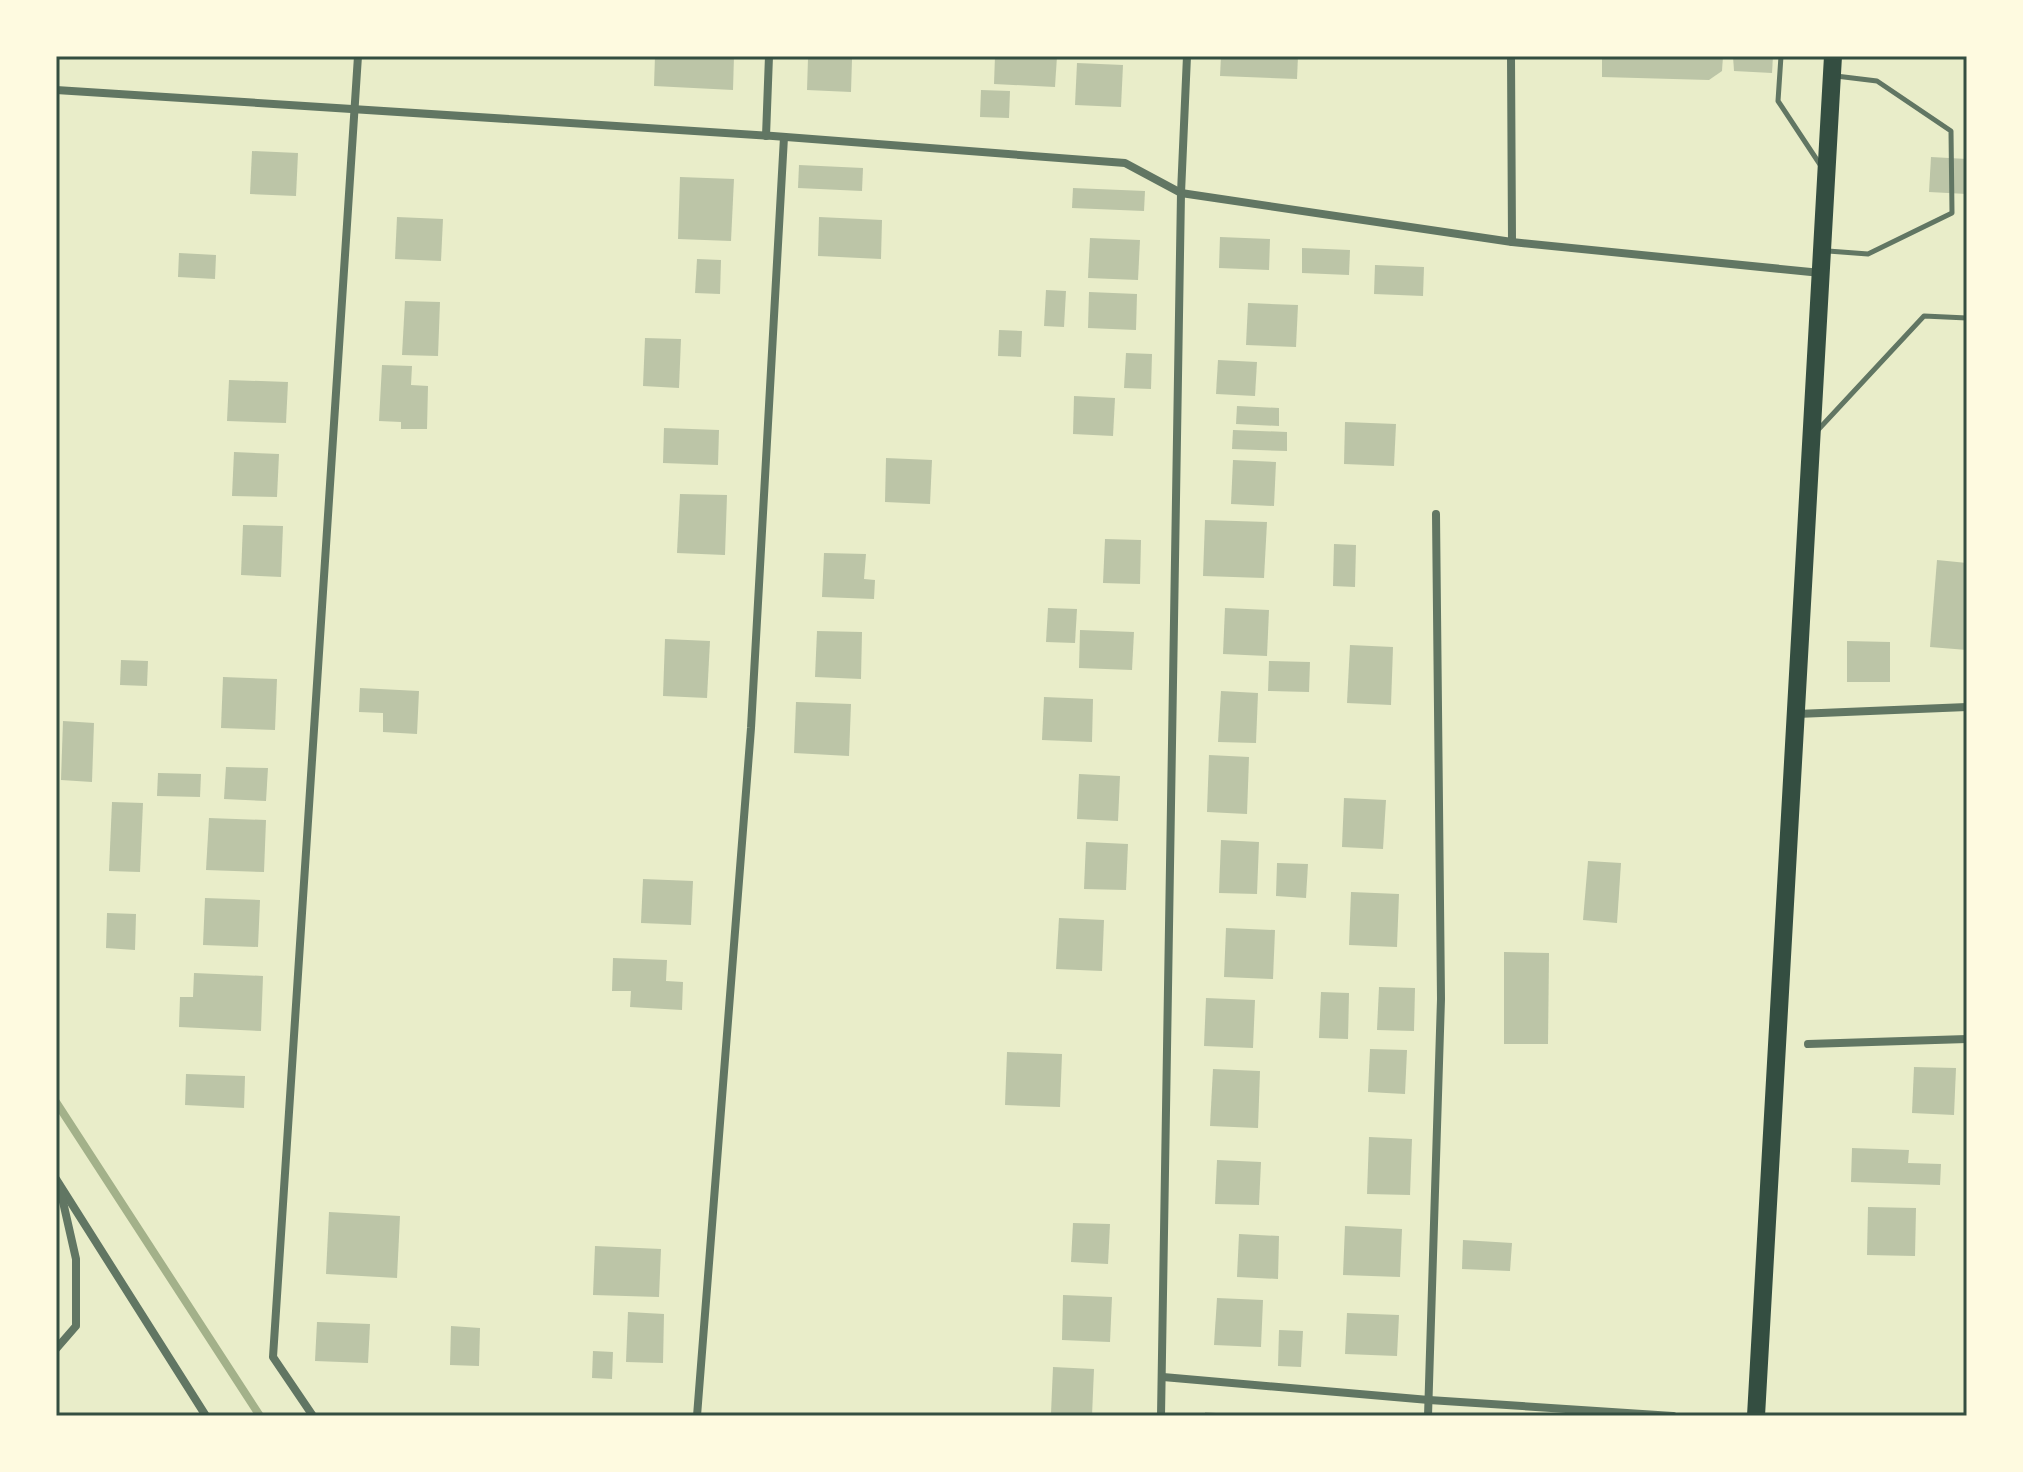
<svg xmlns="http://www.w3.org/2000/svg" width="2023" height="1472" font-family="'Alegreya Sans',sans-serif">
<rect width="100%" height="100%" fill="#e9edc9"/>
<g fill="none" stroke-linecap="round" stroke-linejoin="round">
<!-- stream -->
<polyline stroke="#a3b18a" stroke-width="8" points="56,1102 260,1416"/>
</g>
<!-- building -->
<g fill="#bcc5a7">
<polygon points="655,56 734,56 733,90 654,86"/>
<polygon points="995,56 1057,56 1055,87 994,84"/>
<polygon points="1221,56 1298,56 1297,79 1220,76"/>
<polygon points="1602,56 1723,56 1722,71 1709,80 1602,77"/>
<polygon points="1733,56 1773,56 1772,73 1734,71"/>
<polygon points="808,58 852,59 851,92 807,90"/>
<polygon points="1077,63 1123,65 1121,107 1075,105"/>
<polygon points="981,90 1010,91 1009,118 980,117"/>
<polygon points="252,151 298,153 296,196 250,194"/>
<polygon points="1931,157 1967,159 1967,194 1929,192"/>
<polygon points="799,165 863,168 862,191 798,188"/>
<polygon points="680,177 734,179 731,241 678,239"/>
<polygon points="1073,188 1145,191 1144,211 1072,208"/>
<polygon points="397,217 443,219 441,261 395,259"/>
<polygon points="819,217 882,220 881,259 818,256"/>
<polygon points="1220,237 1270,239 1269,270 1219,268"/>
<polygon points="1090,238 1140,240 1138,280 1088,278"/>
<polygon points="1302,248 1350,250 1349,275 1302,273"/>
<polygon points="179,253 216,255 215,279 178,277"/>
<polygon points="697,259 721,260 720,294 695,293"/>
<polygon points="1375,265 1424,267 1423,296 1374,294"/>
<polygon points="1046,290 1066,291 1064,327 1044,326"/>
<polygon points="1089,292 1137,294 1136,330 1088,328"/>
<polygon points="405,301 440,302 438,356 402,355"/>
<polygon points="1248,303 1298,305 1296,347 1246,345"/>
<polygon points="999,330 1022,331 1021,357 998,356"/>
<polygon points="645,338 681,339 679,388 643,386"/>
<polygon points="1126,353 1152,354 1151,389 1124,388"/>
<polygon points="1218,360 1257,362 1255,396 1216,394"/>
<polygon points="382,365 412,366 411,385 428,386 427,429 401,429 401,422 379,421"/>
<polygon points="229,380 288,382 286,423 227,421"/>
<polygon points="1074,396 1115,398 1113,436 1073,434"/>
<polygon points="1237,406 1279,408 1279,426 1236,424"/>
<polygon points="1345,422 1396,424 1394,466 1344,464"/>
<polygon points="664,428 719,430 718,465 663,463"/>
<polygon points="1233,430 1287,432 1287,451 1232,449"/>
<polygon points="234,452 279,454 277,497 232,496"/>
<polygon points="886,458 932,460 930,504 885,502"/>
<polygon points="1233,460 1276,462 1274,506 1231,504"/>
<polygon points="680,494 727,495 725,555 677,553"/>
<polygon points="1205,520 1267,522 1264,578 1203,576"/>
<polygon points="243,525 283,526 281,577 241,575"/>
<polygon points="1105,539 1141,540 1140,584 1103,583"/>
<polygon points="1334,544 1356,545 1355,587 1333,586"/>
<polygon points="824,553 866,554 864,579 875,580 874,599 822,597"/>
<polygon points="1937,560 1967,563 1967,650 1930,647"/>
<polygon points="1048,608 1077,609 1075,643 1046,642"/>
<polygon points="1225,608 1269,610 1267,656 1223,654"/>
<polygon points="1080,630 1134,632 1132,670 1079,668"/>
<polygon points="817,631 862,632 861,679 815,677"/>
<polygon points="665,639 710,641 707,698 663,696"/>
<polygon points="1847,641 1890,642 1890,682 1847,682"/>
<polygon points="1350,645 1393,647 1391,705 1347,703"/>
<polygon points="121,660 148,661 147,686 120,685"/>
<polygon points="1269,661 1310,662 1309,692 1268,691"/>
<polygon points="223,677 277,679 275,730 221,728"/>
<polygon points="360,688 419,691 417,734 383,732 383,713 359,712"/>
<polygon points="1221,691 1258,693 1256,743 1218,742"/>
<polygon points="1044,697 1093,699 1092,742 1042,740"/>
<polygon points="796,702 851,704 849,756 794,753"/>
<polygon points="63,721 94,723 92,782 61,780"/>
<polygon points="1209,755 1249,757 1247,814 1207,812"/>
<polygon points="226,767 268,768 266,801 224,799"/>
<polygon points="158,773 201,774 200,797 157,796"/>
<polygon points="1079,774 1120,776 1118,821 1077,819"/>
<polygon points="1344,798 1386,800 1383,849 1342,847"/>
<polygon points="112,802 143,803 140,872 109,871"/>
<polygon points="209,818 266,820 264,872 206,870"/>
<polygon points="1221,840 1259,842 1257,894 1219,893"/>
<polygon points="1086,842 1128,844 1126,890 1084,889"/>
<polygon points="1588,861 1621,863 1617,923 1583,920"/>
<polygon points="1277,863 1308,864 1306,898 1276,896"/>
<polygon points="643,879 693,881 691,925 641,923"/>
<polygon points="1351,892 1399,894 1397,947 1349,945"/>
<polygon points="205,898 260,900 258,947 203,945"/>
<polygon points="107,913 136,914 135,950 106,948"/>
<polygon points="1059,918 1104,920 1102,971 1056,969"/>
<polygon points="1226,928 1275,930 1273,979 1224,977"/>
<polygon points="1504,952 1549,953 1548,1044 1504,1044"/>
<polygon points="613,958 667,960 666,981 683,982 682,1010 630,1007 631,991 612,991"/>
<polygon points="194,973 263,976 261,1031 179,1027 180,997 193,997"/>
<polygon points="1379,987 1415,988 1414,1031 1377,1030"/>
<polygon points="1321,992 1349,993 1348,1039 1319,1038"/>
<polygon points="1206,998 1255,1000 1253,1048 1204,1046"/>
<polygon points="1370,1049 1407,1050 1405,1094 1368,1092"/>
<polygon points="1007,1052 1062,1054 1060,1107 1005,1105"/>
<polygon points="1914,1067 1956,1068 1954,1115 1912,1113"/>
<polygon points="1213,1069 1260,1071 1258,1128 1210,1126"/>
<polygon points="186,1074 245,1076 244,1108 185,1105"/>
<polygon points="1369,1137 1412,1139 1410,1195 1367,1194"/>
<polygon points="1852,1148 1909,1150 1908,1163 1941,1164 1940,1185 1851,1182"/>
<polygon points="1217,1160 1261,1162 1259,1205 1215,1204"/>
<polygon points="1868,1207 1916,1208 1915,1256 1867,1255"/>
<polygon points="329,1212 400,1216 397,1278 326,1274"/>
<polygon points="1073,1223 1110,1224 1108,1264 1071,1262"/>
<polygon points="1345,1226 1402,1229 1400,1277 1343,1275"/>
<polygon points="1239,1234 1279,1236 1278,1279 1237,1277"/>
<polygon points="1463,1240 1512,1243 1510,1271 1462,1269"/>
<polygon points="595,1246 661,1249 659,1297 593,1295"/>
<polygon points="1063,1295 1112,1297 1110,1342 1062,1340"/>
<polygon points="1217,1298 1263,1300 1261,1347 1214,1345"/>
<polygon points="628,1312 664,1314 663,1363 626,1362"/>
<polygon points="1347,1313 1399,1315 1397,1356 1345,1354"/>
<polygon points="317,1322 370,1324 368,1363 315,1361"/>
<polygon points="451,1326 480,1328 479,1366 450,1365"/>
<polygon points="1279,1330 1303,1331 1301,1367 1278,1366"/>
<polygon points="593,1351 613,1352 612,1379 592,1378"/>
<polygon points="1053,1367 1094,1369 1092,1416 1051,1414"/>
<polygon points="1205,1412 1227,1414 1227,1416 1205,1416"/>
</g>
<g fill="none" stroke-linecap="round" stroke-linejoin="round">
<!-- service -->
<g stroke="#617663" stroke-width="5">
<polyline points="1781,56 1778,101 1821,166"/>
<polyline points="1828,251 1868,254 1952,213 1951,131 1877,81 1836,76"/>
<polyline points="1817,431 1924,316 1967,318"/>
</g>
<!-- minor -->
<g stroke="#617663" stroke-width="8">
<polyline points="1511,56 1512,242"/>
<polyline points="56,90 773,136 1125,163 1181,193 1512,242 1821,273"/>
<polyline points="766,136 769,56"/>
<polyline points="1797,714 1967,707"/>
<polyline points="1808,1044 1967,1039"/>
<polyline points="56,1179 206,1416"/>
<polyline points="56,1349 76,1326 76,1259 61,1193"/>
<polyline points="1163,1377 1429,1400 1673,1416"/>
<polyline points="313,1416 273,1357 358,56"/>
<polyline points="697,1416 751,728 784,137"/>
<polyline points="1161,1416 1181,193 1187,56"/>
<polyline points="1428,1416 1441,999 1436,514"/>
</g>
<!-- trunk -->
<polyline stroke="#344e41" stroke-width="18" points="1756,1416 1833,56"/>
</g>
<!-- border -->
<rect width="2023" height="1472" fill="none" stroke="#fefae0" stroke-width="116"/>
<rect x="58" y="58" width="1907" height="1356" fill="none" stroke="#344e41" stroke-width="3"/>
</svg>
